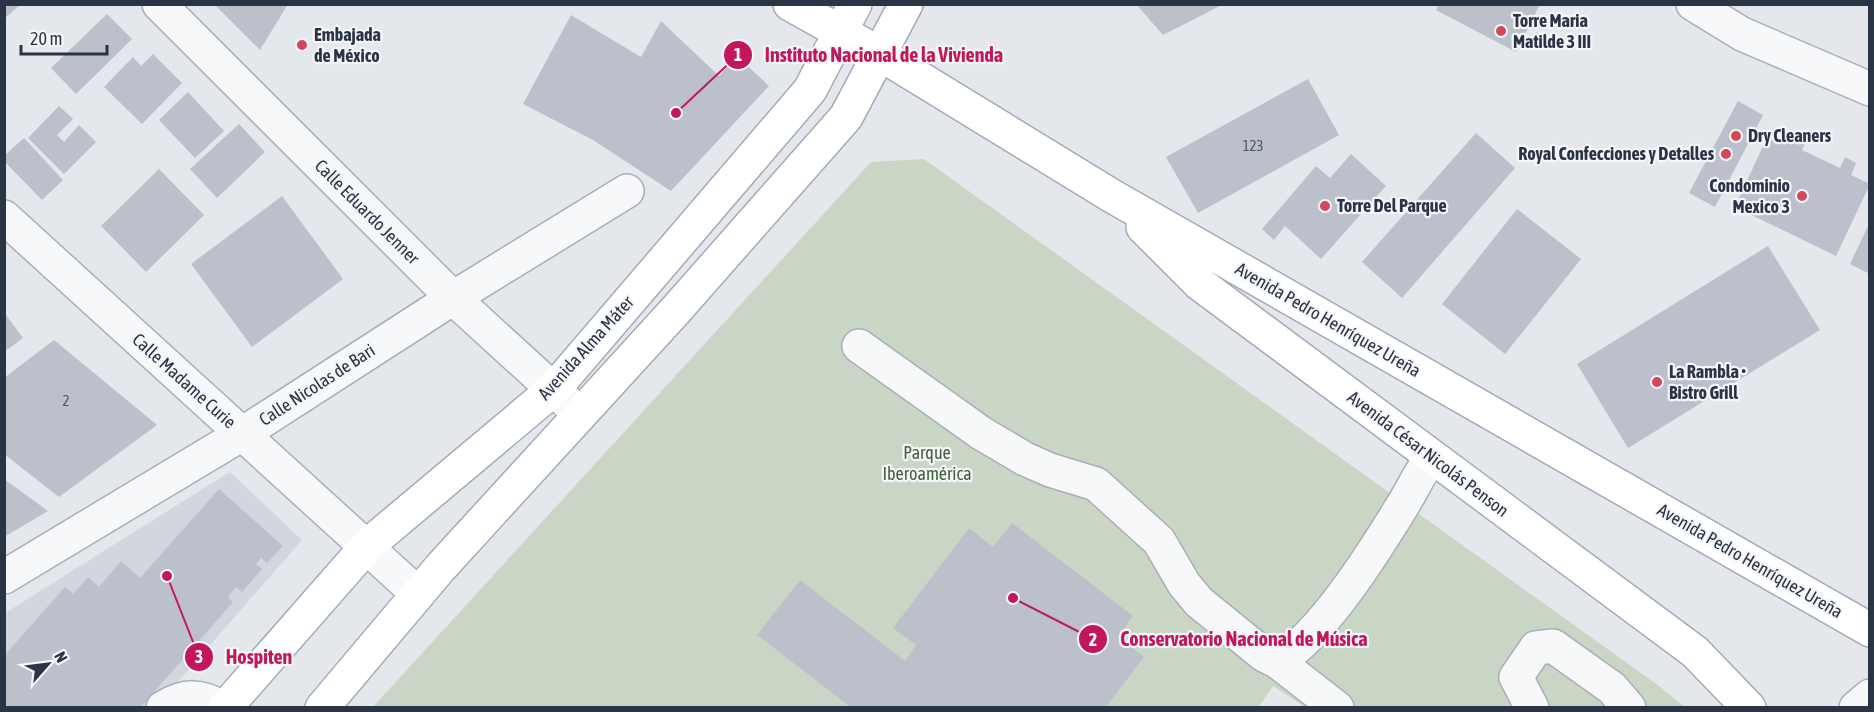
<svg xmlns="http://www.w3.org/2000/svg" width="1874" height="712" font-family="'Asap Condensed',sans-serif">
<rect width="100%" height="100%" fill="#e4e7ec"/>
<!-- built -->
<polygon fill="#d2d6de" points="230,472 302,540 156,707 5,708 5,613"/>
<!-- green -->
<polygon fill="#c9d6c5" points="924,159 1659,686 1685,707 1305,707 1273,686 1258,708 372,708 871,162"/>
<!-- building -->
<g fill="#bbc0ca">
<polygon points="4,4 21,4 4,19"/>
<polygon points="214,4 288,4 260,50"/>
<polygon points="1136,4 1224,4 1163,35"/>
<polygon points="1439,4 1540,4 1516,52 1436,10"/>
<polygon points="107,14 132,39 76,94 51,68"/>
<polygon points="571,15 641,57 661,21 719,76 737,56 769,86 671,191 593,140 523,104"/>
<polygon points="153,54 182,83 142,124 104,87 133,57 141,66"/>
<polygon points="1308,79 1339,135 1198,213 1166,157"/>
<polygon points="188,92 224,131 195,158 159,120"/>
<polygon points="1738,101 1763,115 1715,207 1689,193"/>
<polygon points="59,106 73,119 57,135 64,142 79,125 96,142 64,174 28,138"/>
<polygon points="239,124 265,152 217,198 190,169"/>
<polygon points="1792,131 1807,139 1802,150 1840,168 1845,157 1856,163 1851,175 1870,184 1836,256 1735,207 1769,133 1787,142"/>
<polygon points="1476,133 1515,168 1402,298 1362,262"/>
<polygon points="24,138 63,180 42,200 4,161 4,156"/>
<polygon points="1351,154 1386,186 1321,259 1285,226 1274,240 1262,229 1316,166 1330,178"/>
<polygon points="159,169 204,215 146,272 101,226"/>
<polygon points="282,196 343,279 252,347 191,264"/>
<polygon points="1517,209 1581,259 1505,354 1442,304"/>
<polygon points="1870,222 1870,274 1850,264"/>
<polygon points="1768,246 1820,330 1628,448 1577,364"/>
<polygon points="6,315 23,338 4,352 4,316"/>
<polygon points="54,340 157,425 59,497 4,454 4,378"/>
<polygon points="4,479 48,511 4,537"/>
<polygon points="219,489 283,546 267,563 261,558 256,564 262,569 242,592 236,587 228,597 233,602 140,708 4,708 4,656 65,587 73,594 88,577 99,587 121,561 140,578"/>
<polygon points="1012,523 1133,616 1118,637 1144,657 1105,708 852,708 757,635 800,580 905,661 916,645 893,628 969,528 993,547"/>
</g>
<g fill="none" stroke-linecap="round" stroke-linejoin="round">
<defs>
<g id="minor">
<polyline points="159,4 453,298 580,414"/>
<polyline points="1693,4 1742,34 1870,89"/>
<polyline points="4,217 418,594"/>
<path d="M859,346L981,433L1025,459L1050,470L1096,484L1159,541L1184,584L1199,602L1264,655L1278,662C1324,632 1372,555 1401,508C1412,491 1419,473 1432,457"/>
<polyline points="4,577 242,434 453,298 627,191"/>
<polyline points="1278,662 1337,708"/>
<path d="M163,708C185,694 201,695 223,708"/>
<polyline points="1532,708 1516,677 1536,648 1553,646 1612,688 1629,708"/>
<polyline points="1856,708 1870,696"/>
</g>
<g id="major">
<polyline points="790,4 880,54 1112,196 1870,630"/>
<polyline points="1143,227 1200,284 1695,652 1749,708"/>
<polyline points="225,708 367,546 554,389 810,90 855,4"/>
<polyline points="322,708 440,568 675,311 846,117 906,4"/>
</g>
</defs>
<!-- minor casing -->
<use href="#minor" stroke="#a9aeb7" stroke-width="36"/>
<!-- major casing -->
<use href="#major" stroke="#a3abb8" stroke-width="36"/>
<!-- minor -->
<use href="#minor" stroke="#f7f8fa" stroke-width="33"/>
<!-- major -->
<use href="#major" stroke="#fff" stroke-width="33"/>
</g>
<!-- markers -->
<g fill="#d1495b" stroke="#f4f6f9" stroke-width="2">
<circle cx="1501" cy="31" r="6"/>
<circle cx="302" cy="45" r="6"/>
<circle cx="1736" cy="136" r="6"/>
<circle cx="1726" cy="154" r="6"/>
<circle cx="1802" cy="196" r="6"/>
<circle cx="1325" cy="206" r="6"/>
<circle cx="1657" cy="382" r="6"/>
</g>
<g text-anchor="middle" stroke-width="4.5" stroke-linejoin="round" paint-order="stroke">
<!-- number labels -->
<g font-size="15" fill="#4f5766">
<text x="1253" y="151">123</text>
<text x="66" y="406">2</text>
</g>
<!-- poi labels -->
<g font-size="18" font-weight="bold" fill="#2b3445" stroke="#f4f6f9" text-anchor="start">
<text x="1513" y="27">Torre Maria<tspan x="1513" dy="21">Matilde 3 III</tspan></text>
<text x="314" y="41">Embajada<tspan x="314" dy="21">de México</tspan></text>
<text x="1748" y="142">Dry Cleaners</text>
<text x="1714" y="160" text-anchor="end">Royal Confecciones y Detalles</text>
<text x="1790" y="192" text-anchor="end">Condominio<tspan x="1790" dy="21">Mexico 3</tspan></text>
<text x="1337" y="212">Torre Del Parque</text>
<text x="1669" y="378">La Rambla •<tspan x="1669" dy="21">Bistro Grill</tspan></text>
</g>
<!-- street labels -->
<g font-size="18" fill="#2b3445" stroke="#f4f6f9">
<text transform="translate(367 212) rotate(45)" y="6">Calle Eduardo Jenner</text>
<text transform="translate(1328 320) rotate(30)" y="6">Avenida Pedro Henríquez Ureña</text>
<text transform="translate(586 348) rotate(-48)" y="6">Avenida Alma Máter</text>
<text transform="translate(184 381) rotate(42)" y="6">Calle Madame Curie</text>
<text transform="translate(317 385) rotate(-33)" y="6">Calle Nicolas de Bari</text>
<text transform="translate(1428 454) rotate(37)" y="6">Avenida César Nicolás Penson</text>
<text transform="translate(1750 561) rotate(30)" y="6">Avenida Pedro Henríquez Ureña</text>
</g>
<!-- park labels -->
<g font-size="18" fill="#3f6138" stroke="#f4f6f9">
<text x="927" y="459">Parque<tspan x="927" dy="21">Iberoamérica</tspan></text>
</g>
</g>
<!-- callouts -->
<path fill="none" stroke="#c2185b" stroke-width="2" d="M676 113L738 55M1013 598L1093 639M167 576L199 657"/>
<g fill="#c2185b" stroke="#f4f6f9" stroke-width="2">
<circle cx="676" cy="113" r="6"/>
<circle cx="1013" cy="598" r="6"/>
<circle cx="167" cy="576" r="6"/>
<circle cx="738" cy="55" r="15"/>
<circle cx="1093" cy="639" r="15"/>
<circle cx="199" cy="657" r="15"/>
</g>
<g font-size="18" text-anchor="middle" font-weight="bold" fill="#fff">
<text x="738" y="61">1</text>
<text x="1093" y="646">2</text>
<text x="199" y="663">3</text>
</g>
<g font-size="20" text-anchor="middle" font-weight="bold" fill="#c2185b" stroke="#f4f6f9" stroke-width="4.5" stroke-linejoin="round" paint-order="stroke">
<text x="884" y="62">Instituto Nacional de la Vivienda</text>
<text x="1244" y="646">Conservatorio Nacional de Música</text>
<text x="259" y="664">Hospiten</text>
</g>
<!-- border -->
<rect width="1874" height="712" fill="none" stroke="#2b3445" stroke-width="12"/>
<!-- north arrow -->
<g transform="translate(48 664) rotate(62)" stroke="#f4f6f9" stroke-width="4.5" paint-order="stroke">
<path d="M0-4.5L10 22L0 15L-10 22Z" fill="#2b3445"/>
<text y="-9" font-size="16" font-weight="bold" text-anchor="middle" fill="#2b3445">N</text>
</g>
<!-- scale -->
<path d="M21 45v9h86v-9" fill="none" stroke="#2b3445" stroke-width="3"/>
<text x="30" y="45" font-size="18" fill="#2b3445" stroke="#f4f6f9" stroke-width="4.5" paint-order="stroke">20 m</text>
</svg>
